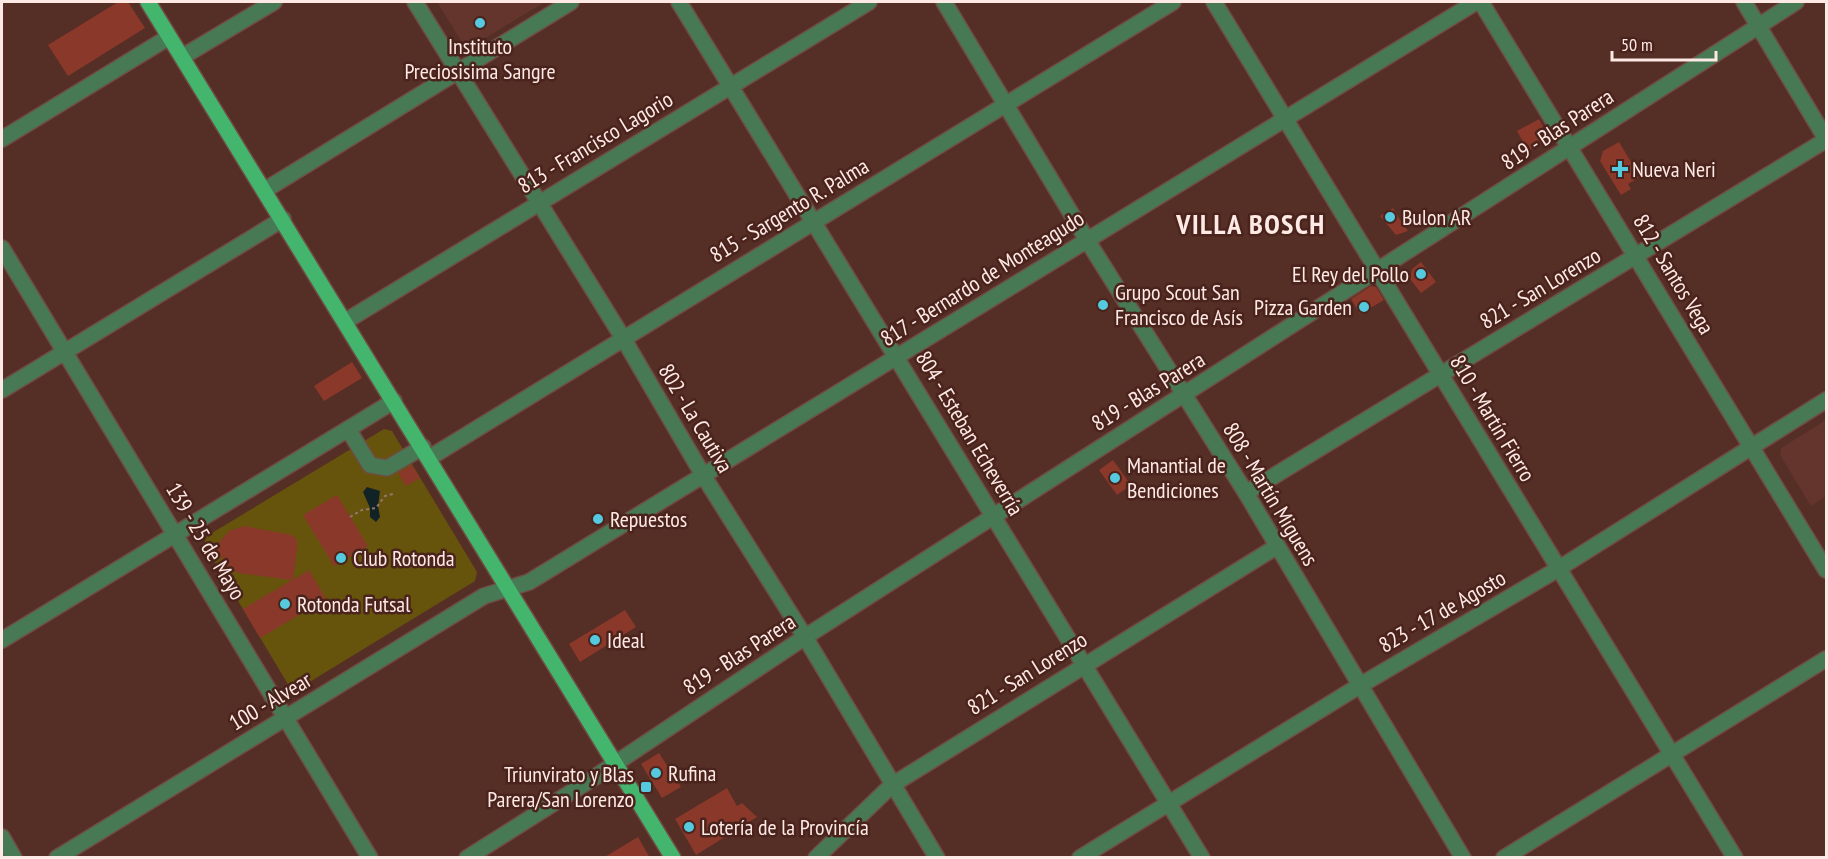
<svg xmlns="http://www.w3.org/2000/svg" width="1828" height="859" font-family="'PT Sans Narrow',sans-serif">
<rect width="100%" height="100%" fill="#552e26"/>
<!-- built -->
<g fill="#64352c">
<polygon points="437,2 545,2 472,46 463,44"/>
<polygon points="1826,420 1826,496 1811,506 1780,455 1781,448"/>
</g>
<!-- green -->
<polygon fill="#67540c" points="384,429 392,431 477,572 475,581 298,689 289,686 204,544 207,536"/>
<!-- water -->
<polygon fill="#122326" points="367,487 380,491 378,506 380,517 376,522 370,517 370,508 363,492"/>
<!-- building -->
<g fill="#8a382a">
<polygon points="118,2 128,2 145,28 68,76 48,45"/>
<polygon points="1539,119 1546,132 1542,143 1528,151 1517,131"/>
<polygon points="1619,142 1640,177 1628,184 1631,189 1621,195 1600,161 1603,151"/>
<polygon points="1393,208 1399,218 1408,231 1396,235 1380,216"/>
<polygon points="1421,262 1436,282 1421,293 1410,279 1412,269"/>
<polygon points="1371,286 1376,287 1384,300 1360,314 1351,299"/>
<polygon points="352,362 362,378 324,401 314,386"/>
<polygon points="1113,460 1131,485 1117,495 1099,470"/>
<polygon points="412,465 420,478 406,486 398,473"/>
<polygon points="337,495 368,546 334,566 303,515"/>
<polygon points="244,526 292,535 297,540 297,548 293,580 309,570 326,599 260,638 243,609 292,580 238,573 225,564 216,546 229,531"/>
<polygon points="625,610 636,627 580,662 569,644"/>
<polygon points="659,753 681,787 662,798 641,764"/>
<polygon points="727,788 737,806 742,803 757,817 696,855 675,819"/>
<polygon points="638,837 650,858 603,858"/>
</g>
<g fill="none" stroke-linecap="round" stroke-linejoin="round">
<defs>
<g id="minor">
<polyline points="415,2 623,338 703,475 805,637 937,858"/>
<polyline points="679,2 1202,858"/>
<polyline points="944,2 1087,240 1246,493 1463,858"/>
<polyline points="1214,2 1735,858"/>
<polyline points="1481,2 1826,570"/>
<polyline points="1744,2 1826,139"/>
<polyline points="182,57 274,2"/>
<polyline points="2,139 169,37"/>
<polyline points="265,190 571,2"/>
<polyline points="2,248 370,858"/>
<polyline points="346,321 869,2"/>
<polyline points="2,390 283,219"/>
<polyline points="348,429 370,465 387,468 423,447"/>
<polyline points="429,458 1173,2"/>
<polyline points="1246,493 1826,140"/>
<polyline points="2,640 394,401"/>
<polyline points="2,837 14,858"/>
<polyline points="57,858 484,596 529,582 1476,2"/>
<polyline points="467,858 592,779 805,637 1796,2"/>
<polyline points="816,858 892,785 1276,547"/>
<polyline points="1080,858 1359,686 1558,569 1826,400"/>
<polyline points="1504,858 1826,659"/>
</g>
<polyline id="major" points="148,2 673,858"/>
</defs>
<!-- minor casing -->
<use href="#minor" stroke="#704c45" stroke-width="18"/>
<!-- major casing -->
<use href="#major" stroke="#704c45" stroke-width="18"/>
<!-- path -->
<polyline stroke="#95756e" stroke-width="2" stroke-dasharray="3 3" stroke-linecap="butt" points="350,517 362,510 376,508 385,496 393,494"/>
<!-- minor -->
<use href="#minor" stroke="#477955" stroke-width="15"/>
<!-- major -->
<use href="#major" stroke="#43b56c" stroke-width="15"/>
</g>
<!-- markers -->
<g fill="#55cadf" stroke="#4a231c" stroke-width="2">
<circle cx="480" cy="23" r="6"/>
<path d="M1617 160h6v6h6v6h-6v6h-6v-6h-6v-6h6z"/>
<circle cx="1390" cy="217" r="6"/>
<circle cx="1421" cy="274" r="6"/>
<circle cx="1103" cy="305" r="6"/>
<circle cx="1364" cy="307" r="6"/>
<circle cx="1115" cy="478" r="6"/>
<circle cx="598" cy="519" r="6"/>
<circle cx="341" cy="558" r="6"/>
<circle cx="285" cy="604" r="6"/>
<circle cx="595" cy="640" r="6"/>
<circle cx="656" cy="773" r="6"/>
<rect x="640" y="781" width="12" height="12" rx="3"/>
<circle cx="689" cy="827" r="6"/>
</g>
<g text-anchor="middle" stroke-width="5" stroke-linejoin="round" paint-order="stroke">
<!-- poi labels -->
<g font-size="22" fill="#fee9e5" stroke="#4a231c" text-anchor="start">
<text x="480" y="54" text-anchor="middle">Instituto<tspan x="480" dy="25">Preciosisima Sangre</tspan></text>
<text x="1632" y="177">Nueva Neri</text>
<text x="1402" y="225">Bulon AR</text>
<text x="1409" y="282" text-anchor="end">El Rey del Pollo</text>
<text x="1115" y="300">Grupo Scout San<tspan x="1115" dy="25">Francisco de Asís</tspan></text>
<text x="1352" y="315" text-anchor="end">Pizza Garden</text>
<text x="1127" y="473">Manantial de<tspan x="1127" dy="25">Bendiciones</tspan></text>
<text x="610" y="527">Repuestos</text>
<text x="353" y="566">Club Rotonda</text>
<text x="297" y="612">Rotonda Futsal</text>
<text x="607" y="648">Ideal</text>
<text x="668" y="781">Rufina</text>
<text x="634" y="782" text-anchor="end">Triunvirato y Blas<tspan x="634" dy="25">Parera/San Lorenzo</tspan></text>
<text x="701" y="835">Lotería de la Provincía</text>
</g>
<!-- street labels -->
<g font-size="22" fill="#fee9e5" stroke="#4a231c">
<text transform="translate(1557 129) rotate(-33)" y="8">819 - Blas Parera</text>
<text transform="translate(595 142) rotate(-31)" y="8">813 - Francisco Lagorio</text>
<text transform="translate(789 210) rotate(-31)" y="8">815 - Sargento R. Palma</text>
<text transform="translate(1674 274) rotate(59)" y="8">812 - Santos Vega</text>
<text transform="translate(982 278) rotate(-32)" y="8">817 - Bernardo de Monteagudo</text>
<text transform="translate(1540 288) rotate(-31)" y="8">821 - San Lorenzo</text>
<text transform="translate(1148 391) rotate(-32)" y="8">819 - Blas Parera</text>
<text transform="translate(696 418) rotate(59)" y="8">802 - La Cautiva</text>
<text transform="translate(1493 418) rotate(59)" y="8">810 - Martín Fierro</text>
<text transform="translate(970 433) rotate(59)" y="8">804 - Esteban Echeverría</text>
<text transform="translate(1271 494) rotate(59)" y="8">808 - Martín Miguens</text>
<text transform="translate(206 541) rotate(59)" y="8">139 - 25 de Mayo</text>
<text transform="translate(1442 611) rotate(-30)" y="8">823 - 17 de Agosto</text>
<text transform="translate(739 654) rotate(-33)" y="8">819 - Blas Parera</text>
<text transform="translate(1027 673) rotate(-32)" y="8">821 - San Lorenzo</text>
<text transform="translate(270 701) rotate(-31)" y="8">100 - Alvear</text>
</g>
<!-- district labels -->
<g font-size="28" font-weight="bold" letter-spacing="1.5" fill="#fee9e5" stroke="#4a231c">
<text x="1251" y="234">VILLA BOSCH</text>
</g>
</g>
<!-- border -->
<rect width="1828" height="859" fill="none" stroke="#fee9e5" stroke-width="6"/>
<!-- scale -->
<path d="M1612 51v9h104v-9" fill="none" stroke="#fee9e5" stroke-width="3"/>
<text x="1621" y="51" font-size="18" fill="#fee9e5" stroke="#4a231c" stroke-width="4.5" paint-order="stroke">50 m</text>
</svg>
